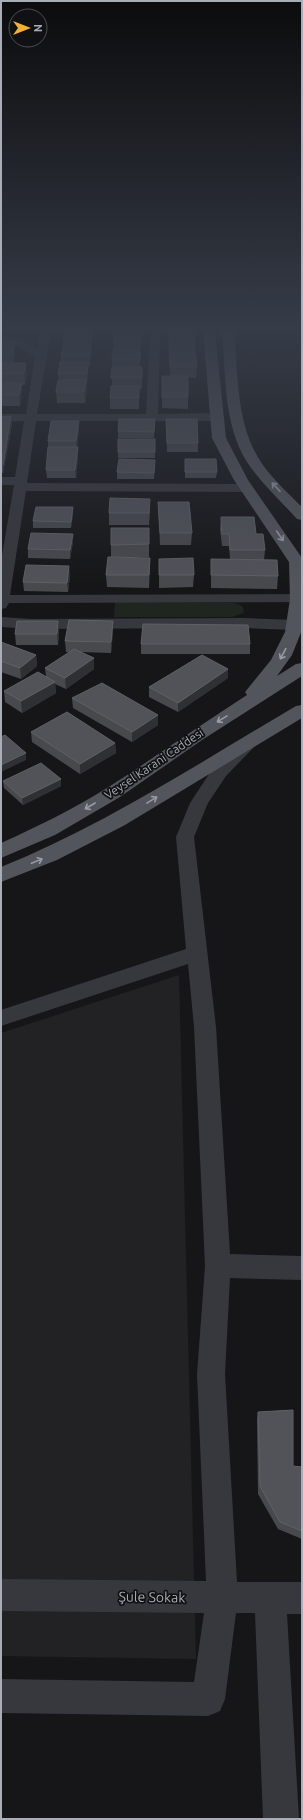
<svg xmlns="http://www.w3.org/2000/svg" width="303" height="1820" font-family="Ubuntu,sans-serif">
<rect width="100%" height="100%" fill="#161618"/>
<!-- built -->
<polygon fill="#222225" points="179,975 196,1659 1,1656 1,1033"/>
<!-- green -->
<path fill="#1e261f" d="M115,602L234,603C240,605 244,605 244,613L232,617H114Z"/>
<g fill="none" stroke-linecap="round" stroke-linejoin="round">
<!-- minor -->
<g fill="#37383d" fill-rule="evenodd">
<polygon points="41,331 51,331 37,414 146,414 150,336 155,333 160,336 158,414 216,413 222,417 216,421 36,421 27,483 246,484 251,485 252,488 251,491 246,492 26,491 10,595 299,594 302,594 302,602 9,603 6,608 1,609 1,561 14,485 1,485 1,477 15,477 24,421 1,422 1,414 26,414 35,356 18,347 1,342 1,336 21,340 37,348"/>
<polygon points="1,617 32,619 243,618 296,620 301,622 302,627 296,630 243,628 32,629 1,627"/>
<polygon points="250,737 256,738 259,742 226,776 208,803 194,837 216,1027 230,1254 302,1256 302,1280 230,1278 225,1374 237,1582 302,1582 302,1614 287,1614 299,1819 263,1819 255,1613 236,1613 225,1699 220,1711 208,1716 1,1713 1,1679 194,1682 204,1613 1,1611 1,1579 206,1581 197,1374 205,1266 194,1027 188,964 1,1026 1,1010 186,949 176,837 190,803 213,768 244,738"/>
</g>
<!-- major -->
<g fill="#53555c" fill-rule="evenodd">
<path d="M203,331H215L226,438L248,480L302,558V630L292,655L277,676L296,664L302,663V676L202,740L120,797L55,835L1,858V843C37,827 73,809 107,788C154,758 200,725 247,695L245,692L271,660L285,632L290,599L289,562L234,480L212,438Z"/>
<path d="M222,331H234C238,373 236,422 259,459C271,478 287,492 302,507V520L297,519C280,500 261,483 247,462C223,424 226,374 222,331Z"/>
<path d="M302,705V718L125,825L57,860L1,882V867C105,825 199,763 296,706Z"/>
</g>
</g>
<!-- wall -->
<g fill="#47494d">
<polygon points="114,331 139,331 139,332 141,332 140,367 142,367 142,389 139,389 139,409 110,409 110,398 112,386 112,360 114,349"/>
<polygon points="163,331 194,331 195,348 197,367 196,378 188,378 188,409 162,408 162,376 170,376 169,359 169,348 168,334 164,334"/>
<polygon points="63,340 92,340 90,367 88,367 88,373 87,385 86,385 87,391 85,403 57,403 56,392 59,380 58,374 61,362 61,356 63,346"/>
<polygon points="1,341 15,341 15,352 14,363 27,374 25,385 22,385 22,394 20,406 1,406"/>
<polygon points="1,417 12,425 3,473 1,473"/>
<polygon points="155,419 154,438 118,438 118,431"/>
<polygon points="166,419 198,443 198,452 167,452"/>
<polygon points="79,421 79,429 77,447 78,455 76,478 47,478 46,470 48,447 48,441"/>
<polygon points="155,439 155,458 118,458 118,452"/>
<polygon points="185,459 217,472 216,478 185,478"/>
<polygon points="155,466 154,479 117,479 117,472"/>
<polygon points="158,502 192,533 191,545 160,545"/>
<polygon points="73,507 73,514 71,528 33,528 33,521"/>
<polygon points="150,511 149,525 109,525 109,513"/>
<polygon points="221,517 256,534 265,550 264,560 278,576 277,589 211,588 211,559 230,559 229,546 222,546 220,529"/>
<polygon points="149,528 149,557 111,557 111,545"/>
<polygon points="73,534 73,542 70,559 28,558 28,549"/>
<polygon points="150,558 149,588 107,587 106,575"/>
<polygon points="159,559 194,575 193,587 159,588"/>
<polygon points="70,575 68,592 24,591 23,582"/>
<polygon points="58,621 59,632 58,645 16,645 15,634"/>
<polygon points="113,621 113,632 111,653 80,652 94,669 66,689 55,684 56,693 22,713 5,702 4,691 46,676 45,668 70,652 66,652 65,641"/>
<polygon points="1,642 36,655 37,666 21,679 1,672"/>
<rect x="141" y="644" width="109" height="10"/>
<polygon points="228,669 228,678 178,712 149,697 149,687"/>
<polygon points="72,698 158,725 132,742 73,708"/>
<polygon points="31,732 115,743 116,753 80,774 32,742"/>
<polygon points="61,779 61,786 23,805 4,788 3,781"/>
<polygon points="258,1412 293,1466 302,1467 302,1539 278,1529 258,1494 257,1420"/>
</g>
<!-- shaded-wall -->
<g fill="#2f3033">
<polygon points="92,331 92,340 90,367 90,356"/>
<polygon points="15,341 15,352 14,365 13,354"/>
<polygon points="88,362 88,373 87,385 87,374"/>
<polygon points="26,363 27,374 25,385 24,374"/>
<polygon points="86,380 87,391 85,403 84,392"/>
<polygon points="22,383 22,394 20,406 19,395"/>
<polygon points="11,416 12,425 3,473 3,465"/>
<polygon points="79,421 79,429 77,450 76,441"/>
<polygon points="78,447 78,455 76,478 75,470"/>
<polygon points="73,507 73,514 71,528 71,522"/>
<polygon points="73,534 73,542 70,559 70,550"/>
<polygon points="150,558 150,570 149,588 149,575"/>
<polygon points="69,566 70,575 68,592 67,583"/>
<polygon points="58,621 59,632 58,645 57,634"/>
<polygon points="113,621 113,632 111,653 111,642"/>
<polygon points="36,655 37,666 21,679 20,668"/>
<polygon points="94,658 94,669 66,689 65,678"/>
<polygon points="228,669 228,678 178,712 178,703"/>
<polygon points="55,682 56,693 22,713 21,701"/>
<polygon points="158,715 158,725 132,742 132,732"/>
<polygon points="115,743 116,753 80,774 80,764"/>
<polygon points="26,753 26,760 1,772 1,765"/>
<polygon points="61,779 61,786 23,805 22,798"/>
</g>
<!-- building -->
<g fill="#525359" stroke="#5f6168">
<polygon points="64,331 92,331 91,340 63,340"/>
<polygon points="169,331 194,331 195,345 170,345"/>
<rect x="114" y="332" width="27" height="10"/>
<polygon points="1,341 15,341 13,354 1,354"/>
<polygon points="63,346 91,346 90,356 61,356"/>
<polygon points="169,348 195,348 197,367 170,367"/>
<polygon points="113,349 140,349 140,360 112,360"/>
<polygon points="60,362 88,362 87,374 58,374"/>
<polygon points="1,363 26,363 24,374 1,374"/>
<polygon points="112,367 142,367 142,378 111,378"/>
<rect x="162" y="376" width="26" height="21"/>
<polygon points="58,380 86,380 84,392 56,392"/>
<polygon points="1,383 22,383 19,395 1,395"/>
<polygon points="111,386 139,386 139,398 110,398"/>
<polygon points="11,416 3,465 1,465 1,417"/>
<polygon points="119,419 155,419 154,432 118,431"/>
<polygon points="166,419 197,419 198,443 167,443"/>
<polygon points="51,421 79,421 76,441 48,441"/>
<rect x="118" y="439" width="37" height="13"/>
<polygon points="48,447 78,447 75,470 46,470"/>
<polygon points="119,459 155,460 154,473 117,472"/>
<polygon points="185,459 216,459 217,472 185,472"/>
<polygon points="110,498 150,499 149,513 109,513"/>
<polygon points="158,502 189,502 192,533 160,533"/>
<polygon points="36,507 73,507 71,522 33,521"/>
<polygon points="221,517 254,517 256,534 263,534 265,550 230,550 229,534 222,534"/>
<polygon points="111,528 149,528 149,544 111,545"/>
<polygon points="31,533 73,534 70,550 28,549"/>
<polygon points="108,557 150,558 149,575 106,575"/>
<polygon points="193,558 194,575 159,575 159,559"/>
<polygon points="211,559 277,560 278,576 211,575"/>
<polygon points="26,565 69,566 67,583 23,582"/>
<polygon points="69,620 113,621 111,642 65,641"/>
<polygon points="17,621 58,621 57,634 15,634"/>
<polygon points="143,624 248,625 250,644 141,644"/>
<polygon points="1,642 36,655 20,668 1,661"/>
<polygon points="74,649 94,658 65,678 45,668"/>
<polygon points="202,655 228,669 178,703 149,687"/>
<polygon points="38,672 55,682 21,701 4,691"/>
<polygon points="102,683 158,715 132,732 72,698"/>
<polygon points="67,712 115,743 80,764 31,732"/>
<polygon points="5,735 26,753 1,765 1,737"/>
<polygon points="41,763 61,779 22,798 3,781"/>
<polygon points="293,1410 293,1466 302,1467 302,1531 280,1522 260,1486 258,1412"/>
</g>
<!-- one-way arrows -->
<defs><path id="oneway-shaft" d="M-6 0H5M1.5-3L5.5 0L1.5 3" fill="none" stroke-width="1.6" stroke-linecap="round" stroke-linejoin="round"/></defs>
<g stroke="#979ba6">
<use href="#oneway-shaft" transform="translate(276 487) rotate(-133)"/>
<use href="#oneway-shaft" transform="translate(280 536) rotate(56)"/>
<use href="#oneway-shaft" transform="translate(283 654) rotate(118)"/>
<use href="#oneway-shaft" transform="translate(222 719) rotate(148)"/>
<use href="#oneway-shaft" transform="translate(152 800) rotate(-31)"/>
<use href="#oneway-shaft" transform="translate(90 806) rotate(150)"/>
<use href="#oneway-shaft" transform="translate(37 861) rotate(-22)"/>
</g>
<!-- sky -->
<linearGradient id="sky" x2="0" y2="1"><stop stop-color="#0c0c0d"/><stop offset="0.56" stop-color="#363c48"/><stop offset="1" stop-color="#363c48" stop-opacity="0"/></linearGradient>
<rect width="303" height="586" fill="url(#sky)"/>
<g text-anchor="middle" stroke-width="3.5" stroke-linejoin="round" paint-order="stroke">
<!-- street labels -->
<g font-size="12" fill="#a8adb8" stroke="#111113">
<text transform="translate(154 764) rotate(-34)" y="4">Veysel Karani Caddesi</text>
</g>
<!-- near-street labels -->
<g font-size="14" fill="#a8adb8" stroke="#111113">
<text transform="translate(152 1597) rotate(1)" y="5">Şule Sokak</text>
</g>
</g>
<!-- border -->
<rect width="303" height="1820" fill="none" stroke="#a8adb8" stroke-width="4"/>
<!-- north arrow -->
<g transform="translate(28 28) rotate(90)"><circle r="19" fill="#111113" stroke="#4d4f55"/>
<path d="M0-3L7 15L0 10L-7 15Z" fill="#f2b134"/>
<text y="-6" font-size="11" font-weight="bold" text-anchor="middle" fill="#a8adb8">N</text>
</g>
</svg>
